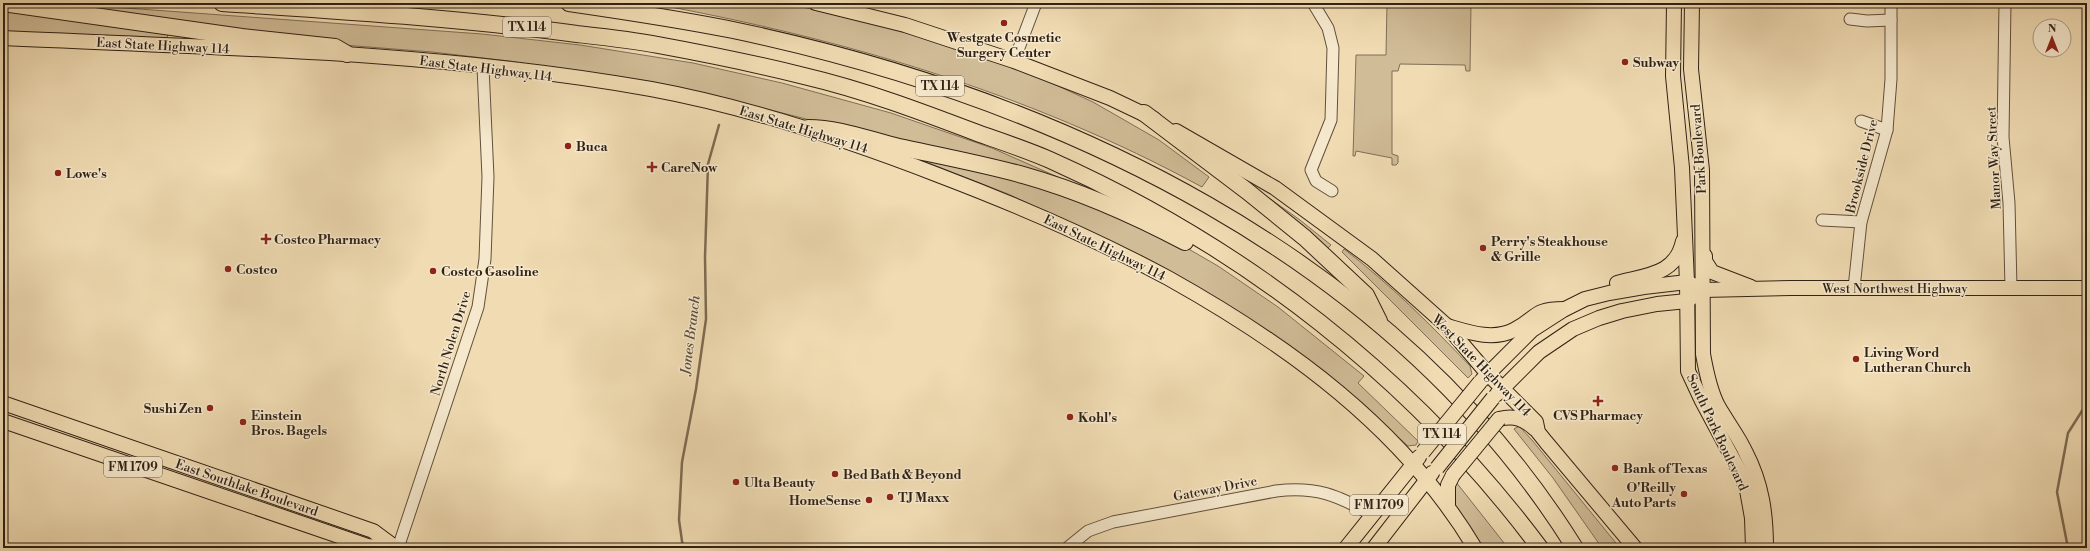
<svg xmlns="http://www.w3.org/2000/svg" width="2090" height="551" font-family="'Libre Bodoni',serif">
<rect width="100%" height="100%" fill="#f0dbb2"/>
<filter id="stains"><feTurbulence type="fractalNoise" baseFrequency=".005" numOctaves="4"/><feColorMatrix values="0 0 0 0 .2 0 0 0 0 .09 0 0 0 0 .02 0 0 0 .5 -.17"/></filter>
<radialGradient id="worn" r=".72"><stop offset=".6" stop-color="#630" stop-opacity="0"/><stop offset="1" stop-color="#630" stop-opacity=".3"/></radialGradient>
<!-- green -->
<g fill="#d0bc97" stroke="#806f56">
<polygon points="57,3 482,34 580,45 693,63 782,83 891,113 992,148 1094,193 759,107 673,87 509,61 432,52 318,43"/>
<path d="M649,3H785L879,25L956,48L1034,75L1093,102L1159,140L1209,177L1202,187C1029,93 842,38 649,3Z"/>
<polygon points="1387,3 1471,3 1470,71 1466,71 1465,65 1400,64 1398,71 1392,71 1392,154 1398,156 1398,163 1396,165 1392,165 1392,158 1356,151 1355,156 1353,156 1356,55 1386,55"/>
<polygon points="3,8 168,31 167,41 3,33"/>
<polygon points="918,159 1039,185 1173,240 1218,266 1278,307 1364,376 1358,383 1418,441 1416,445 1408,446 1370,412 1080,227 1008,194"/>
<polygon points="1255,188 1300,220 1331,245 1326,250"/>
<path d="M1344,249C1390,284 1431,325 1470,366L1472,374L1468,378L1342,252Z"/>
<polygon points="1519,426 1532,440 1620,548 1602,548 1553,478 1514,429"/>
<polygon points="1456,482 1508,548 1481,548 1456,508 1452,496"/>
</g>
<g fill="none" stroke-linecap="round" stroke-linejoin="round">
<!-- stream -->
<g stroke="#7d6b53" stroke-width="2.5">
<polyline points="683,548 679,520 682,462 696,389 706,319 705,257 708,164 719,125"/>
<polyline points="2068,548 2057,492 2068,433 2087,403"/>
</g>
<defs>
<g id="minor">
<polyline points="1313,3 1328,28 1333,48 1331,120 1311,170 1316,181 1332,191"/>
<polyline points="2005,3 2003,137 2009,203 2011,288"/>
<polyline points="1850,19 1867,21 1891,20"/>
<polyline points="1014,61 1036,3"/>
<polyline points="1861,121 1887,130"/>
<polyline points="1822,220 1861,222"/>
<polyline points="1854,288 1861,222 1887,130 1891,79 1891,3"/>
<polyline points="398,548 478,307 485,259 488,177 483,67"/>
<path d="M1067,548L1088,531L1113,522L1276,491C1315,486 1338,495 1372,515"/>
</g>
<g id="major">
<polyline points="816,3 905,25 1014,61 1110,98 1154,119"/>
<polyline points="1674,3 1673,76 1682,168 1687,282 1688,371 1702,401 1740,472 1747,490 1752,518 1753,548"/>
<path d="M1692,3L1691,69L1702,170L1703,354C1706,371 1710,391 1718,406C1727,422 1739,437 1746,453C1762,484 1766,514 1766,548"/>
<path d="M3,38C219,48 437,51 651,89C749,107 845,139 938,175C1017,205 1094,238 1168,278C1288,345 1403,428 1475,548"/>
<polyline points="1176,131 1275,188 1372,259 1447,326 1487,373 1536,422 1538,432 1546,442 1635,548"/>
<polyline points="1705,256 1705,261 1712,272 1751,287"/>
<path d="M1617,283C1646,275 1676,275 1683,241"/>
<path d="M1447,326C1468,332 1492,341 1514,330C1538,318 1532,309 1564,309"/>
<polyline points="1482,380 1532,330 1563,310 1585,299 1609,293 1644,287 1687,282 1703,290 1791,288 2087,288"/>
<polyline points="1497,394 1539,352 1573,329 1599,318 1622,311 1657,304 1687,301 1694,296"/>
<polyline points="3,403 373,531 396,548"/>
<path d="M1499,419C1515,415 1524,419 1535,429"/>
<polyline points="3,421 368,546 386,548"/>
<polyline points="1448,506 1448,485 1453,475"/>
<polyline points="1346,548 1419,457"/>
<polyline points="1374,548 1432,473"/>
</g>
<g id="highway">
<polyline points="3,3 242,37 335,47 347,54"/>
<path d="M222,3C340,11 459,18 577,34C604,37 632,40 658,45C707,54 756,64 804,76C864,90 922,112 980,134C1003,142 1027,150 1050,160C1243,246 1413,378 1540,548"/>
<path d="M569,3C624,11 679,19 733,30C1060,99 1393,256 1575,548"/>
<polyline points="1144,113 1247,191 1305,238 1366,295 1379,321"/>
<path d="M808,128C840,128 869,140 899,147C941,156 983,164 1023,175C1080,191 1134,215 1185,242"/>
</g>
</defs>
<!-- minor casing -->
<use href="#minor" stroke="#61503c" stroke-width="13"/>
<!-- major casing -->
<use href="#major" stroke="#312215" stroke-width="16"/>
<!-- highway casing -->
<use href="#highway" stroke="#312215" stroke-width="18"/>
<!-- minor -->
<use href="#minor" stroke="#f5e8cd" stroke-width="11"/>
<!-- major -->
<use href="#major" stroke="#f0dbb2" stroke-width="14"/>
<!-- highway -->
<use href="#highway" stroke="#f0dbb2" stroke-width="16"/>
<defs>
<g id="major-bridge">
<polyline points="1423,452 1480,382"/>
<polyline points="1437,468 1493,398"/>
<polyline points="1453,475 1499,419"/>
</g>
</defs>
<!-- major-bridge casing -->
<use href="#major-bridge" stroke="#312215" stroke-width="16" stroke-linecap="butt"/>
<!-- major-bridge -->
<use href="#major-bridge" stroke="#f0dbb2" stroke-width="14"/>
</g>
<!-- markers -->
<g fill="#8f2418" stroke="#f5e8cd" stroke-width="1.5">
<circle cx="1004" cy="23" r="4"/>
<circle cx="1625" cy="62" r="4"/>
<circle cx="568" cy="146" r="4"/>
<path d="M650 161h4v4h4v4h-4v4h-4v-4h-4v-4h4z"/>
<circle cx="58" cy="173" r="4"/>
<path d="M264 233h4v4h4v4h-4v4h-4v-4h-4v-4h4z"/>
<circle cx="1483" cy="248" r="4"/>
<circle cx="228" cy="269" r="4"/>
<circle cx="433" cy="271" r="4"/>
<circle cx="1856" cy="359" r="4"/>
<path d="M1596 395h4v4h4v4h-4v4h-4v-4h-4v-4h4z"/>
<circle cx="210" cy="408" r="4"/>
<circle cx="1070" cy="417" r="4"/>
<circle cx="243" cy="422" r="4"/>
<circle cx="1615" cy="468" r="4"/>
<circle cx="835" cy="474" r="4"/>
<circle cx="736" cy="482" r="4"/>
<circle cx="1684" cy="494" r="4"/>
<circle cx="890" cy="497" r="4"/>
<circle cx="869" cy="500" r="4"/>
</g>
<g text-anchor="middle" stroke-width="3" stroke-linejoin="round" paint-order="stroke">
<!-- shield labels -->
<g fill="#f5e8cd" stroke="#6c5d4c" stroke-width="1">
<rect x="503" y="17" width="48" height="20" rx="3"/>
<rect x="916" y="76" width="48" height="20" rx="3"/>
<rect x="1418" y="424" width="48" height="20" rx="3"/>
<rect x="104" y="457" width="58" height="20" rx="3"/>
<rect x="1350" y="495" width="58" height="20" rx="3"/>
</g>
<g font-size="12" font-weight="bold" fill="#312215">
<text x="527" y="31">TX 114</text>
<text x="940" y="90">TX 114</text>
<text x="1442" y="438">TX 114</text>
<text x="133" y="471">FM 1709</text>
<text x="1379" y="509">FM 1709</text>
</g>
<!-- poi labels -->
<g font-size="13" font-weight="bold" fill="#312215" stroke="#f5e8cd" text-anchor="start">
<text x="1004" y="42" text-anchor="middle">Westgate Cosmetic<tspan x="1004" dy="15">Surgery Center</tspan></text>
<text x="1633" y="67">Subway</text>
<text x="576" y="151">Buca</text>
<text x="661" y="172">CareNow</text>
<text x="66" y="178">Lowe's</text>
<text x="274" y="244">Costco Pharmacy</text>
<text x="1491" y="246">Perry's Steakhouse<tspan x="1491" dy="15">&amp; Grille</tspan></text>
<text x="236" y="274">Costco</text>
<text x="441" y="276">Costco Gasoline</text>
<text x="1864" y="357">Living Word<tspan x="1864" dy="15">Lutheran Church</tspan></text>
<text x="202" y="413" text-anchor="end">Sushi Zen</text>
<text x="251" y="420">Einstein<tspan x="251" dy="15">Bros. Bagels</tspan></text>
<text x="1598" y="420" text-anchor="middle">CVS Pharmacy</text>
<text x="1078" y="422">Kohl's</text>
<text x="1623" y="473">Bank of Texas</text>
<text x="843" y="479">Bed Bath &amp; Beyond</text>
<text x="744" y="487">Ulta Beauty</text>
<text x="1676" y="492" text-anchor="end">O'Reilly<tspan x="1676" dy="15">Auto Parts</tspan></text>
<text x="898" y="502">TJ Maxx</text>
<text x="861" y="505" text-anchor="end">HomeSense</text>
</g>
<!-- street labels -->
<g font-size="13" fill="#312215" stroke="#f5e8cd">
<text transform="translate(163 45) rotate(3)" y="5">East State Highway 114</text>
<text transform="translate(486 68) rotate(7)" y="5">East State Highway 114</text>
<text transform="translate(804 129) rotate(17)" y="5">East State Highway 114</text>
<text transform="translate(1698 149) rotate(-94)" y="5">Park Boulevard</text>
<text transform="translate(1993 158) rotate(-93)" y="5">Manor Way Street</text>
<text transform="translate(1861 166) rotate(-76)" y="5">Brookside Drive</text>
<text transform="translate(1105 247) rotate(26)" y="5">East State Highway 114</text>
<text x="1895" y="293">West Northwest Highway</text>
<text transform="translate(450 343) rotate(-73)" y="5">North Nolen Drive</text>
<text transform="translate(1482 365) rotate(46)" y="5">West State Highway 114</text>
<text transform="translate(1718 432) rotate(65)" y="5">South Park Boulevard</text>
<text transform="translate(247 487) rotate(19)" y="5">East Southlake Boulevard</text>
<text transform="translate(1215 488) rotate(-11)" y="5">Gateway Drive</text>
</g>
<!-- water labels -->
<g font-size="14" font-style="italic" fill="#5d4d39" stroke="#f5e8cd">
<text transform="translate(690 335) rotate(-83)" y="5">Jones Branch</text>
</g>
</g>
<!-- margin -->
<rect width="2090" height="551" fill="none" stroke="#f0dbb2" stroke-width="16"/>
<rect x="4" y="4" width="2082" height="543" fill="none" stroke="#312215" stroke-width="2"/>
<rect x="8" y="8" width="2074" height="535" fill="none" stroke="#312215"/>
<!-- north arrow -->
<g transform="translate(2052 38)"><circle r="19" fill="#f5e8cd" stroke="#a79983"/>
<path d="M0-3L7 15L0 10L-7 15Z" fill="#8f2418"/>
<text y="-6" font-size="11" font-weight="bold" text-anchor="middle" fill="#312215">N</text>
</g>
<rect width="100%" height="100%" filter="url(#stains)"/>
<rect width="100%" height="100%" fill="url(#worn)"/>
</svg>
